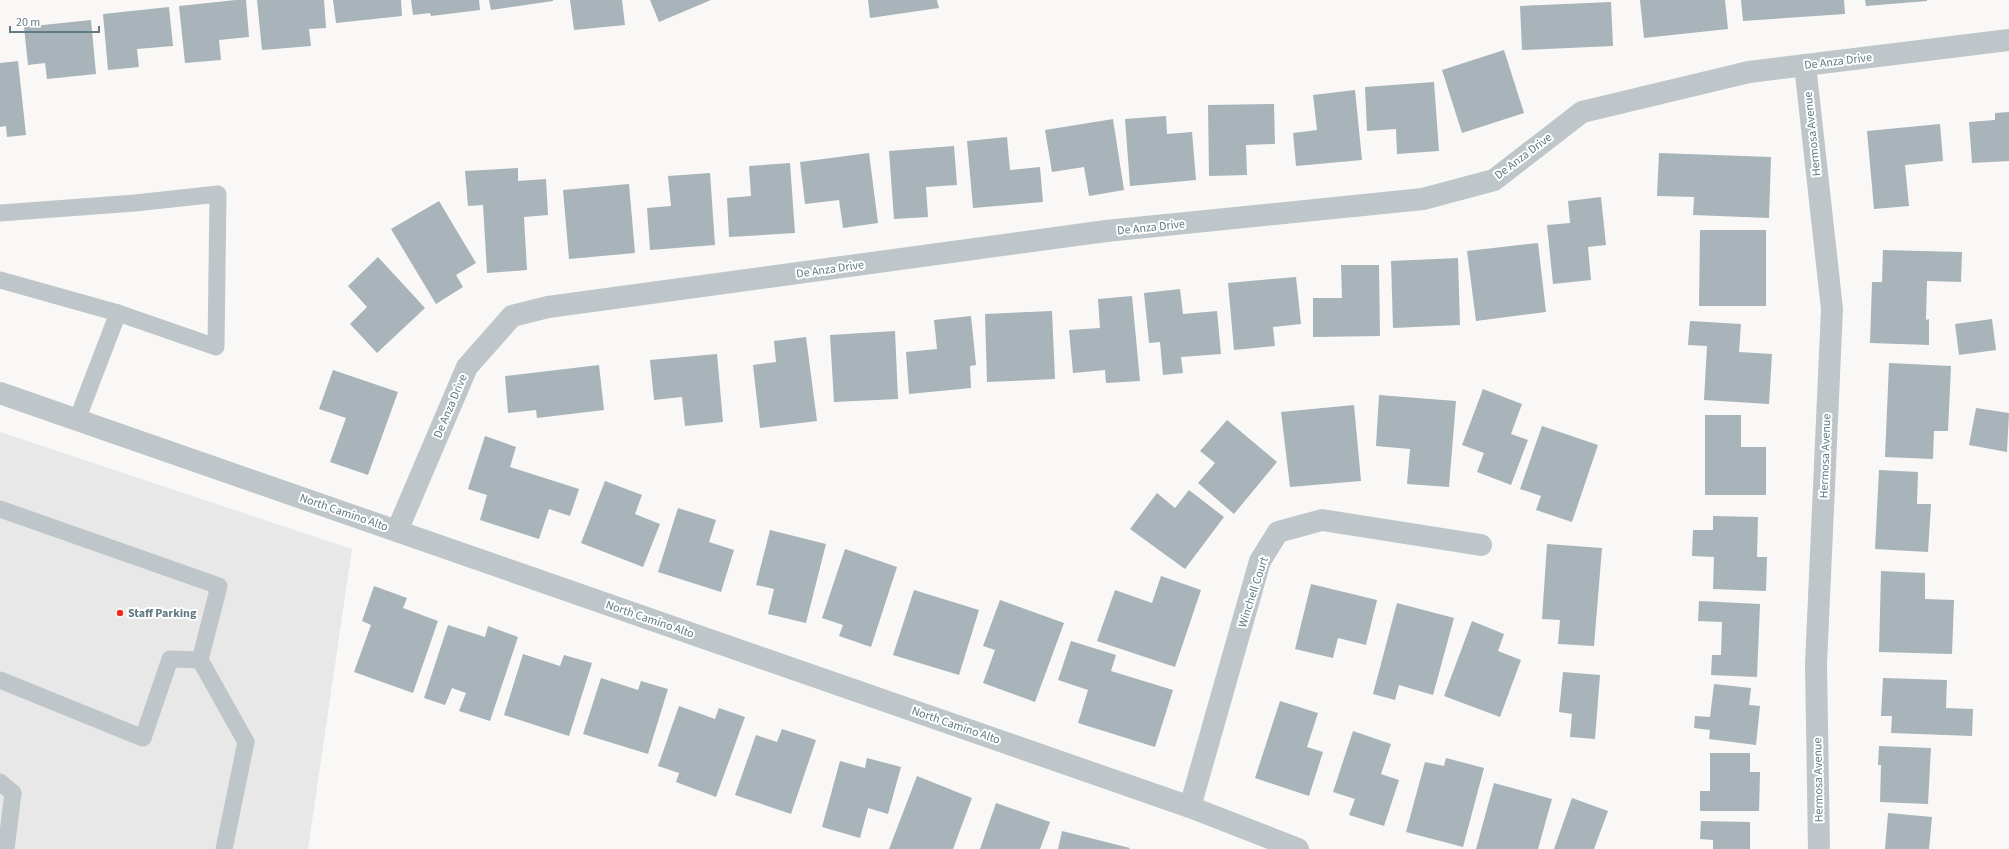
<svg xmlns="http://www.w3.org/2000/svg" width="2009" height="849" font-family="'Source Sans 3',sans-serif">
<rect width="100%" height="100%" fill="#f9f8f6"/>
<!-- built -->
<polygon fill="#e7e8e7" points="0,432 352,549 308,849 0,849"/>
<!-- building -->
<g fill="#a8b4b9">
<polygon points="236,0 246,0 249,37 219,40 221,60 185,63 179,6"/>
<polygon points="257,0 324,0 326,28 309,29 311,46 262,50"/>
<polygon points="333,0 401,0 402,16 336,23"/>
<polygon points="411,0 479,0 480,10 431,16 430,13 413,15"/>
<polygon points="489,0 553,0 553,1 491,10"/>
<polygon points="570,0 622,0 625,25 574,30"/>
<polygon points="650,0 711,0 659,22"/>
<polygon points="868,0 937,0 939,8 870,18"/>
<polygon points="1640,0 1725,0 1728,29 1644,38"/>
<polygon points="1741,0 1844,0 1845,14 1743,21"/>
<polygon points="1865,0 1927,0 1927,1 1866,6"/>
<polygon points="1611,2 1613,46 1522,50 1520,6"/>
<polygon points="169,7 173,46 137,49 139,67 108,70 103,14"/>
<polygon points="91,20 96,74 47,79 45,63 28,65 24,27"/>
<polygon points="1504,50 1524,113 1462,133 1442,70"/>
<polygon points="18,61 26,135 7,137 6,126 0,127 0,63"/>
<polygon points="1434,82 1439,151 1397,154 1396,129 1367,131 1365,87"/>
<polygon points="1355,90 1362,160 1296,166 1293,133 1317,130 1313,95"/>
<polygon points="1274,104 1275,144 1246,145 1247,175 1209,176 1208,105"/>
<polygon points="2009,112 2009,161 1972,163 1969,122 1995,120 1995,113"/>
<polygon points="1166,116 1167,134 1192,132 1196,180 1130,186 1125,119"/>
<polygon points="1113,119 1124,190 1089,196 1084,167 1052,172 1045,130"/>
<polygon points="1940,124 1943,161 1905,165 1909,206 1874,209 1867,131"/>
<polygon points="1007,137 1010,170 1040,167 1043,202 973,208 967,141"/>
<polygon points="954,146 957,185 926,187 928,217 894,219 889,151"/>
<polygon points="869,153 878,223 843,228 839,200 805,204 800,162"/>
<polygon points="1659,153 1771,157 1769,218 1693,215 1694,197 1657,196"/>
<polygon points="790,163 795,233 729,237 727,198 751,196 749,166"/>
<polygon points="518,168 518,181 546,179 548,215 524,217 527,270 487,273 483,205 468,206 465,171"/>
<polygon points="710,173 715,245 650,250 647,208 671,206 668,176"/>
<polygon points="629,184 635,253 569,259 563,190"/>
<polygon points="1601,197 1606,245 1588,247 1591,280 1553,284 1547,225 1570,223 1568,201"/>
<polygon points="439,201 476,263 456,275 463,287 436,304 391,229"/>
<polygon points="1700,230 1766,230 1766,306 1699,306"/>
<polygon points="1538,243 1546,312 1476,321 1467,251"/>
<polygon points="1883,250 1962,252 1961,282 1927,281 1926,320 1929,319 1929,345 1870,343 1872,282 1882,282"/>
<polygon points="378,257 425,308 377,353 350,324 367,307 348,286"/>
<polygon points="1458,258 1460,325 1393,328 1391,261"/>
<polygon points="1341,265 1379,265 1380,336 1313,337 1313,298 1342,298"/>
<polygon points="1296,277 1301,324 1273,327 1275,346 1234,350 1228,283"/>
<polygon points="1180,289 1183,314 1217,311 1221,354 1181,357 1183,373 1163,375 1160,342 1149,343 1144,293"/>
<polygon points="1132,296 1140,381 1106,383 1105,370 1073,373 1069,330 1100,328 1098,299"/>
<polygon points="1052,311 1055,379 987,382 985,314"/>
<polygon points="971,316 976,365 970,366 971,388 909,394 906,352 937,349 934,320"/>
<polygon points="1992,319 1996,350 1959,355 1955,324"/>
<polygon points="1690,321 1741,324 1739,352 1772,354 1769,404 1704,400 1707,346 1688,345"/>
<polygon points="895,331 898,399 834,402 830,335"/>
<polygon points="806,337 817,421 760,428 753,365 776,362 774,341"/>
<polygon points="717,354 723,422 685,426 682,397 654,400 650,360"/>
<polygon points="1889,363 1951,366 1948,431 1934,431 1933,459 1885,457"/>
<polygon points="599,365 604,410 537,418 536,410 508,413 505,376"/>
<polygon points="333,370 398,392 368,475 330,462 346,418 319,409"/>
<polygon points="1483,389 1522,404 1511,434 1528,440 1511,485 1477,472 1484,453 1462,445"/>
<polygon points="1379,395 1456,401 1449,487 1407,484 1410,449 1376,446"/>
<polygon points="1354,405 1361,481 1290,487 1281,412"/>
<polygon points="1976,408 2009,413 2007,452 1969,445"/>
<polygon points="1705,415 1741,415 1741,447 1766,447 1766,495 1705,495"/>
<polygon points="1227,420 1277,462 1234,514 1198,483 1215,463 1200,451"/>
<polygon points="1542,426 1598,445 1572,522 1536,510 1541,496 1520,489"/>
<polygon points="485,436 516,447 510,467 579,489 570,516 549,509 539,539 480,520 487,495 468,489"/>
<polygon points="1879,470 1918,472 1917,504 1931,504 1928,552 1875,549"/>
<polygon points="605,481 642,495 635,514 660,524 643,567 581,543"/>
<polygon points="1189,490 1224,517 1185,569 1130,529 1157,493 1175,508"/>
<polygon points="678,508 716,520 709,542 734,550 721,592 658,572"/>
<polygon points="1713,516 1758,517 1757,557 1767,557 1766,591 1713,589 1714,557 1692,556 1693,530 1713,530"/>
<polygon points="770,530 826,544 806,623 768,614 774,589 756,585"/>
<polygon points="1547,544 1602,548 1594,646 1558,644 1560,620 1542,619"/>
<polygon points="845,549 897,567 871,647 839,636 843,625 822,618"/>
<polygon points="1881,571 1925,573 1925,599 1954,600 1952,654 1879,652"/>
<polygon points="1161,576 1201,590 1175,667 1097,641 1115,590 1152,603"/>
<polygon points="1311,584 1377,600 1366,645 1338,638 1333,658 1295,649"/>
<polygon points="374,586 407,598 403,608 438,621 413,693 354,672 371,625 362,621"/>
<polygon points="914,590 979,610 959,675 893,655"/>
<polygon points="1000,600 1064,623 1035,702 983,683 995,650 983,646"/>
<polygon points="1699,601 1760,604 1757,677 1711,675 1712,655 1721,655 1722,622 1698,621"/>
<polygon points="1397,603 1454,618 1433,695 1399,685 1395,700 1373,694"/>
<polygon points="1472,621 1504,634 1498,651 1521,660 1500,717 1444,696"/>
<polygon points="448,625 485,637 488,626 518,637 490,721 459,711 466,693 452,688 445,705 424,698"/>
<polygon points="1071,641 1116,655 1111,671 1173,690 1155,747 1078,723 1088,690 1058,680"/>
<polygon points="523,654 560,666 564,655 592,663 569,736 504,715"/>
<polygon points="1563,672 1600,675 1595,739 1570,737 1572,714 1559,712"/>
<polygon points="601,678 638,690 641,681 668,689 648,754 583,734"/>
<polygon points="1883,678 1947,680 1946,708 1973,709 1972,736 1891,733 1892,716 1881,716"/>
<polygon points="1714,684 1751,688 1749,705 1760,706 1756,745 1709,739 1710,730 1694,728 1695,716 1710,717"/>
<polygon points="1280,701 1318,713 1307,747 1323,752 1309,796 1255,778"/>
<polygon points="679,706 715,719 719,708 745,717 716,797 676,782 679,773 658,766"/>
<polygon points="782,729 816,740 791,814 735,795 756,735 777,742"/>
<polygon points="1353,731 1391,744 1381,774 1399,780 1384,826 1349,815 1355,799 1333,792"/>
<polygon points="1879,746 1931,748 1928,804 1880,802 1881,765 1878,765"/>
<polygon points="1710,753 1750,753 1750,772 1760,772 1759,811 1700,811 1700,791 1710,791"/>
<polygon points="867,758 901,767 888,814 868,808 860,838 822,827 840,761 865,768"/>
<polygon points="1446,758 1484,768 1463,847 1406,832 1425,762 1444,766"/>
<polygon points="917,776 972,798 953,849 889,849"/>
<polygon points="1494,783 1552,799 1538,849 1476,849"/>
<polygon points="1572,798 1608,811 1594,849 1554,849"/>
<polygon points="996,803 1050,822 1040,849 980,849"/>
<polygon points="1888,813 1932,817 1929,849 1885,849"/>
<polygon points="1701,821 1750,822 1750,849 1713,849 1713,840 1700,839"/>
<polygon points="1062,831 1130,848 1129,849 1058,849"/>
</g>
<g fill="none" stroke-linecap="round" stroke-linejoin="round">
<!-- service -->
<g stroke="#bec6c9" stroke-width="17">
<polyline points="0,213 135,203 218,194 216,347 118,313 0,280"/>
<polyline points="77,420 118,313"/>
<polyline points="0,509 219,586 200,660 246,742 224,849"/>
<polyline points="0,680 143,738 170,659 200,660"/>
<polyline points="0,782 13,793"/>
<polyline points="6,849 13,793"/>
</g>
<!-- minor -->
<g stroke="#bec6c9" stroke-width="22">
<polyline points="1805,65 1832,309 1816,664 1819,849"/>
<polyline points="397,531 467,367 512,316 548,307 1106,231 1423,199 1494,180 1582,112 1749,72 2009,40"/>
<polyline points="1190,807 1260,561 1278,532 1322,520 1481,545"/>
</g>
<!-- tertiary -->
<polyline stroke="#bec6c9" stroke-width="22" points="0,393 1190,807 1298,849"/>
</g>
<!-- markers -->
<circle fill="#f12c1e" stroke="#fff" stroke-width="1.5" cx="120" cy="613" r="4"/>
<g text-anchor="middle" stroke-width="4" stroke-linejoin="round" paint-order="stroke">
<!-- street labels -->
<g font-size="12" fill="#617a84" stroke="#fff">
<text transform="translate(1838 61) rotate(-7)" y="4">De Anza Drive</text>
<text transform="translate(1812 134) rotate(-96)" y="4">Hermosa Avenue</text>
<text transform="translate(1523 156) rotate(-37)" y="4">De Anza Drive</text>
<text transform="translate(1151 227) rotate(-6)" y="4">De Anza Drive</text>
<text transform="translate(830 269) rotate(-8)" y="4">De Anza Drive</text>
<text transform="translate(450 406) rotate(-67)" y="4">De Anza Drive</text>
<text transform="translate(1825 456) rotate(-88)" y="4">Hermosa Avenue</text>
<text transform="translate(344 512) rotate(19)" y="4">North Camino Alto</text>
<text transform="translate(1253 592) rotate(-72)" y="4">Winchell Court</text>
<text transform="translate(650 619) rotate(19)" y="4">North Camino Alto</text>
<text transform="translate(956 725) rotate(19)" y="4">North Camino Alto</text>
<text transform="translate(1818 780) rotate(-91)" y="4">Hermosa Avenue</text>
</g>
<!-- poi labels -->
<g font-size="12" font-weight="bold" fill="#617a84" stroke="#fff" text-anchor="start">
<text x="128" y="617">Staff Parking</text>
</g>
</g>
<!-- scale -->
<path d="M10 26v6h89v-6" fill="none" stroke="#617a84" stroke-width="2"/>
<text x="16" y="26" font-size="12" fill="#617a84" stroke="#ffffff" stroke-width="3" paint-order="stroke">20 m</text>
</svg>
